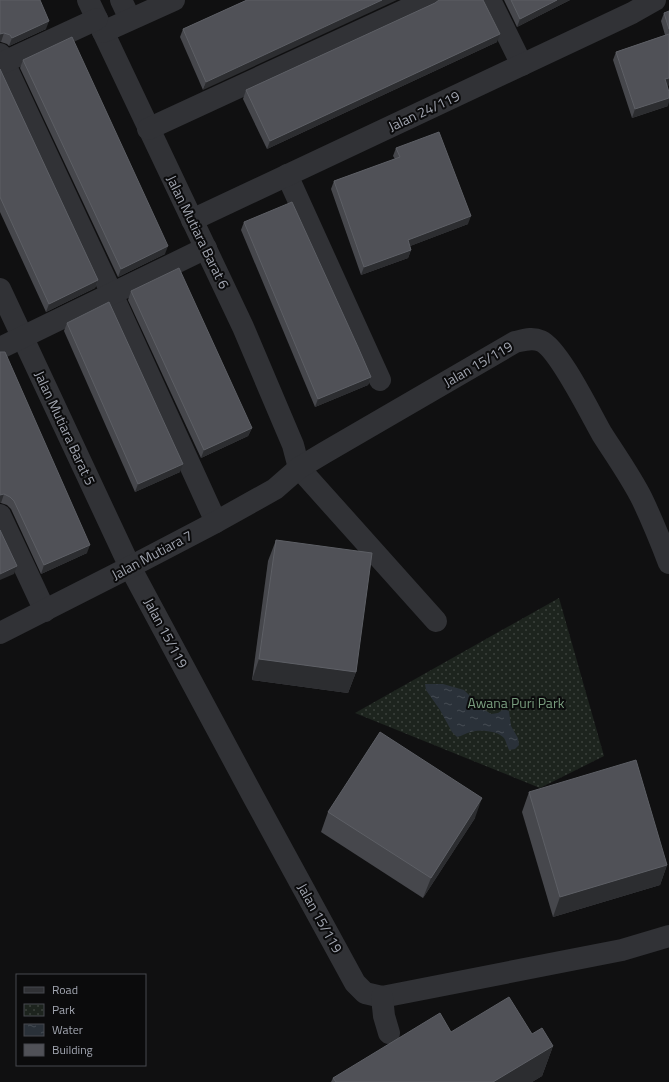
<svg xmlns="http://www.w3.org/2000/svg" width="669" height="1082" font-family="'Titillium Web',sans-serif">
<defs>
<pattern id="park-dots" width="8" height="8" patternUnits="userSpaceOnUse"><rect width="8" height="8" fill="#1d241e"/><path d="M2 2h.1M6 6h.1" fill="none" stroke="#3b413c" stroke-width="1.8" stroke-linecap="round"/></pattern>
<pattern id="water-ripples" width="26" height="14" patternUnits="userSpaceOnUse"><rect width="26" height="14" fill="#2a3139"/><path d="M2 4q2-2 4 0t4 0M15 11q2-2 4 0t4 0" fill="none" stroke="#464c53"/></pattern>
</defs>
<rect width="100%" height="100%" fill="#101011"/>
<!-- park -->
<polygon fill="url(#park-dots)" points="559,598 604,756 540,788 355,713"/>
<!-- water -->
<path fill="url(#water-ripples)" d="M425,684H443L464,690L483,709L491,714L498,713L504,709L509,711L511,726L518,738L519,745L515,749L509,750C507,746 506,741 504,738C499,731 479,729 471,732C466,733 462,736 457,737L452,732L440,710L426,690Z"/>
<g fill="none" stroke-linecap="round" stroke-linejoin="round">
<!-- minor -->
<g stroke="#313236" stroke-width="22">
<polyline points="88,0 243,327 293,445 299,468 436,621"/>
<polyline points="121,0 130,19"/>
<polyline points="490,0 522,65"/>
<polyline points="103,32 174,0"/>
<polyline points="0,54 112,294 216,522"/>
<polyline points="0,64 97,19"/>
<polyline points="148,129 427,0"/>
<polyline points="287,175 380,380"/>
<polyline points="192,220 632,13 655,0"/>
<polyline points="0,289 130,567 254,798 355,983 365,993 382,997 622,950 669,936"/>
<polyline points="0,348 206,248"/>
<polyline points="0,515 45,611"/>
<path d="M0,633L130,567L216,522L275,489L299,468L324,453L515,342C524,340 532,337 541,341C559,349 591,415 602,434C616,456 631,477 642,499C652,520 661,542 669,563"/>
<polyline points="382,997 384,1016 389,1033"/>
</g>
</g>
<!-- wall -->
<g fill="#46474c">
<polygon points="0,0 46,29 9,46 7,44 1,42 0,42"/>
<polygon points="247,0 203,90 180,37 183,29"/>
<polygon points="504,0 570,0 517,27"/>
<polygon points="435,3 497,42 267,149 243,99 246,90"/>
<polygon points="669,11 669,85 667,86 668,106 632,118 613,60 616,52 665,35 661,21 664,13"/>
<polygon points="23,60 165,254 118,277 20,68"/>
<polygon points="0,69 98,280 95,288 46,312 0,212"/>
<polygon points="396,148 468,224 410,246 411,250 408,258 361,275 331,189 334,181 395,159 393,156"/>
<polygon points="244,222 371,377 368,385 315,407 241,230"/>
<polygon points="131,291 252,428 248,436 201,458 128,300"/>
<polygon points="67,323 180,472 135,492 64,331"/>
<polygon points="0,352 87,553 41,574 11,509 7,505 1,503"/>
<polygon points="276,540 356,672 348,693 252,680 268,561"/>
<polygon points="529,792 667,865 660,885 553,917 522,812"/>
<polygon points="328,812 475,818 423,898 321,832"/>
<polygon points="451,1032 532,1034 553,1046 542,1076 532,1082 331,1082 333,1078"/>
</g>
<!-- shaded-wall -->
<g fill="#2c2d30">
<polygon points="382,0 397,0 203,90 206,82"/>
<polygon points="557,0 570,0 517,27 520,19"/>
<polygon points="49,21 46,29 9,46 12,38"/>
<polygon points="4,33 1,42 0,42 0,34"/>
<polygon points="500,34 497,42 267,149 270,141"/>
<polygon points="669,78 669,85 662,88 665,79"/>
<polygon points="669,98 669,102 668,106 632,118 635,109"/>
<polygon points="471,216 468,224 405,248 408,240"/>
<polygon points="168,246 165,254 118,277 121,269"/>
<polygon points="411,250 408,258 361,275 364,267"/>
<polygon points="98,280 95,288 46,312 49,304"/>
<polygon points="371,377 368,385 315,407 318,399"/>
<polygon points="252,428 248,436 201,458 204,450"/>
<polygon points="183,464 180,472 135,492 138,484"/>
<polygon points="4,494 1,503 0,503 0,495"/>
<polygon points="90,545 87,553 41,574 44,565"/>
<polygon points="17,566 14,574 0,580 0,574"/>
<polygon points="259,659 356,672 348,693 252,680"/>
<polygon points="482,798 475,818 423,898 431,878"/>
<polygon points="667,865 660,885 553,917 560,897"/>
<polygon points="553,1046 542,1076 532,1082 493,1082"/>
</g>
<!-- building -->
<g fill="#505157" stroke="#5d5f65">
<polygon points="0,0 40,0 49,21 12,38 10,35 4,33 0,34"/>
<polygon points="247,0 382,0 206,82 183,29"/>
<polygon points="439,0 483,0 500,34 270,141 246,90 435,3"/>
<polygon points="511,0 557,0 520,19"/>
<polygon points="669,11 669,29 664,13"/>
<polygon points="669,34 669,78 665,79 669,92 669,98 635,109 616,52"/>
<polygon points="72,37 168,246 121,269 23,60"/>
<polygon points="0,69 98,280 49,304 0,197"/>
<polygon points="439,132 471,216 408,240 411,250 364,267 334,181 400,157 396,148"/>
<polygon points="292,202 358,347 371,377 318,399 244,222"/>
<polygon points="179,268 252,428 204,450 131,291"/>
<polygon points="109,302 183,464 138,484 67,323"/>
<polygon points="0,352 5,352 90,545 44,565 14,501 10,497 4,494 0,495"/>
<polygon points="0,530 17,566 0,574"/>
<polygon points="276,540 372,553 356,672 259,659"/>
<polygon points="380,732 482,798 431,878 328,812"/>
<polygon points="636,760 667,865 560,897 529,792"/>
<polygon points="509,997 532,1034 542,1028 553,1046 493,1082 336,1082 333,1078 440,1013 451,1032"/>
</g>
<g text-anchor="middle" stroke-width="4" stroke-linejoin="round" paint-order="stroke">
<!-- street labels -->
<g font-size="14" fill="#a2a6b1" stroke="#0b0b0c">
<text transform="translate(424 111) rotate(-25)" y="5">Jalan 24/119</text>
<text transform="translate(198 232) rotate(64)" y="5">Jalan Mutiara Barat 6</text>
<text transform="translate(478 364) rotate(-30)" y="5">Jalan 15/119</text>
<text transform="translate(65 428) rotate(65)" y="5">Jalan Mutiara Barat 5</text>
<text transform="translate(152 555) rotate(-28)" y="5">Jalan Mutiara 7</text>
<text transform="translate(166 633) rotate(62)" y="5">Jalan 15/119</text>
<text transform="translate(320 918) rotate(61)" y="5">Jalan 15/119</text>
</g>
<!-- park labels -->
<g font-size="14" fill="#799c7e" stroke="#0b0b0c">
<text x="516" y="708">Awana Puri Park</text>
</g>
</g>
<!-- legend -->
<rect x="16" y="974" width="130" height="92" fill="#0b0b0c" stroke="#47494e"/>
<rect x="24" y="987" width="20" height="6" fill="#313236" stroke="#47494e"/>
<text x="52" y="994" font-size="12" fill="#a2a6b1">Road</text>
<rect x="24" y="1004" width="20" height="12" fill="url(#park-dots)" stroke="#47494e"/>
<text x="52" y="1014" font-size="12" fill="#a2a6b1">Park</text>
<rect x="24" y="1024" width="20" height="12" fill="url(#water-ripples)" stroke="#47494e"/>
<text x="52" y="1034" font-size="12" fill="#a2a6b1">Water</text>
<rect x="24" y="1044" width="20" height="12" fill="#505157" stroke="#47494e"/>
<text x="52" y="1054" font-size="12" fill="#a2a6b1">Building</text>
</svg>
